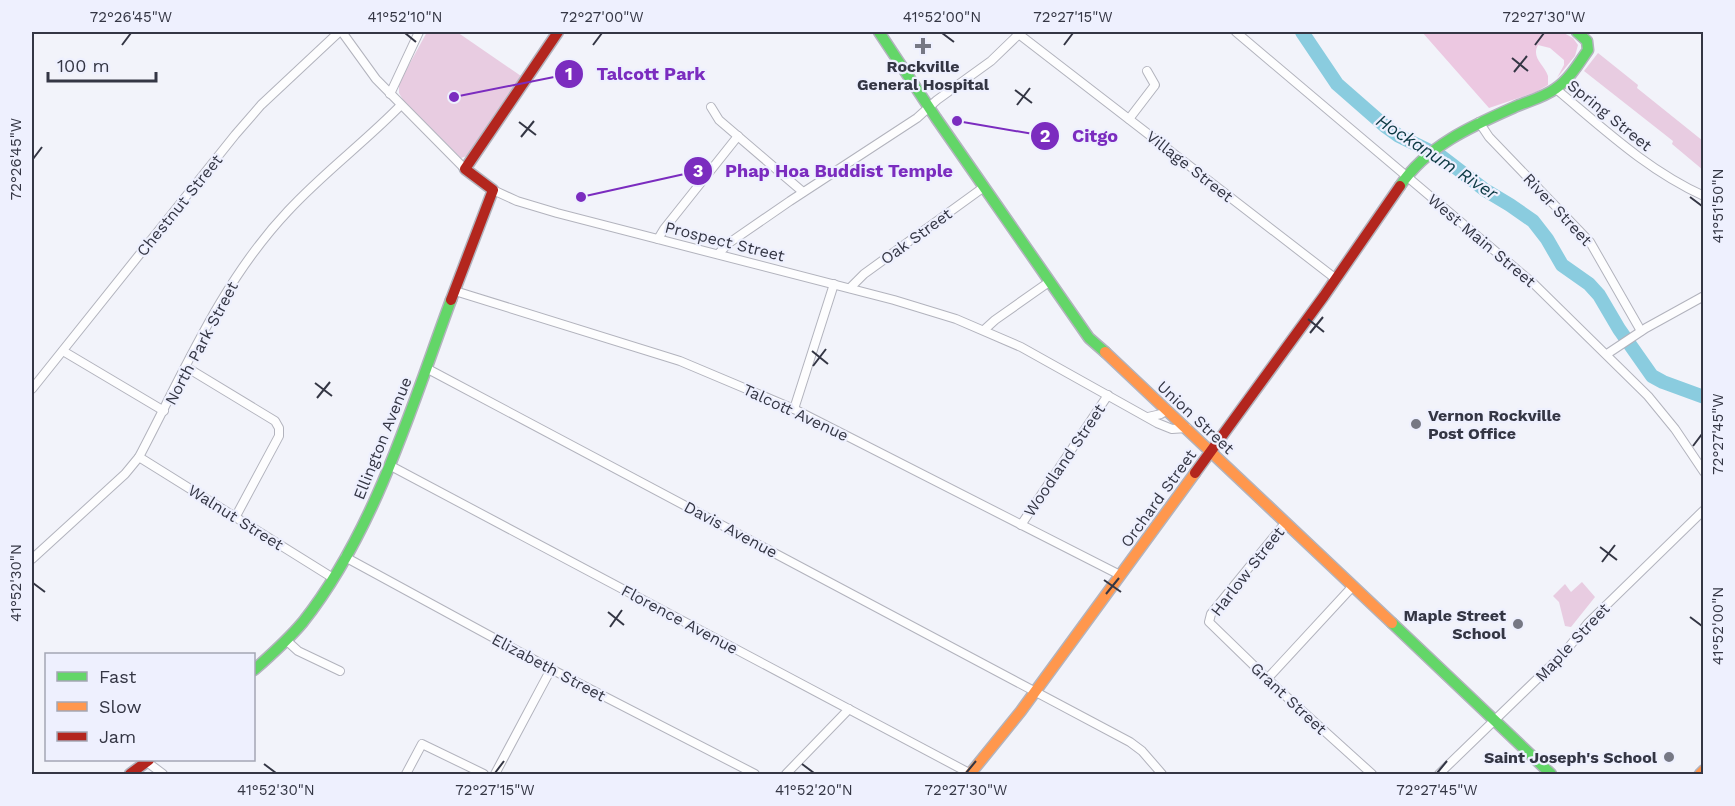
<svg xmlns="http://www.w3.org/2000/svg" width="1735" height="806" font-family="'Work Sans',sans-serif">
<rect width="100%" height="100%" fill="#f2f3fa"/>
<!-- green -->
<g fill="#e8cce1">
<polygon points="427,32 457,32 521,76 467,156 461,158 403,100 399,93 399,83"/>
<polygon points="1598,53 1638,85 1637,88 1703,141 1703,170 1672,144 1673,141 1584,71"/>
<polygon points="1582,582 1595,597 1571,627 1565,626 1559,602 1553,596 1565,584 1571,592"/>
</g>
<!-- forest -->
<path fill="#ecc8e1" d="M1422,32H1562L1573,38L1578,45L1575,56L1557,78L1564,65V60L1550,48L1538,45C1531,58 1544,64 1548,76C1548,79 1548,82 1548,85L1536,92L1489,108Z"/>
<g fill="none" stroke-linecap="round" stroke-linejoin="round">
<!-- river -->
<polyline stroke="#8accdf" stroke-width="14" points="1302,32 1337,84 1385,126 1399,136 1442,157 1485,190 1510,205 1533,221 1547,239 1562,265 1589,284 1599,295 1619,329 1652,376 1663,382 1704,397"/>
<defs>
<g id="street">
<polyline points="342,32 376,79 465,169"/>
<polyline points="1016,32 1336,279"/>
<polyline points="1236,32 1534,284 1648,396 1675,429 1704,472"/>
<path d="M1556,89C1604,129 1647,170 1704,196"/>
<polyline points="390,94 419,32"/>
<polyline points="711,107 719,120 803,192"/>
<polyline points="1129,119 1155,85 1147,71"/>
<polyline points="1479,122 1489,137 1590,242 1641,331"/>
<polyline points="493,190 517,201 557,213 894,300 956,319 1021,347 1157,423 1172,429 1187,428"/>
<polyline points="658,239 664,229 738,136"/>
<polyline points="718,254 729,243 790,201 917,118 937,100 991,61 1019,34"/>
<polyline points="850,288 864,274 984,187"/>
<polyline points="455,291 680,361 794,409 1120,575"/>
<polyline points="984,330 995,320 1049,282"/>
<polyline points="63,351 164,411"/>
<polyline points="1607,354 1646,328 1704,296"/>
<polyline points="186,367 275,421 279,428 279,436 236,516"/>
<polyline points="426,368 1130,742 1142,751 1162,774"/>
<polyline points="32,389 235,135 261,105 339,32"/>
<polyline points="794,409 834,284"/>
<polyline points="1148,417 1161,414 1167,410"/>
<polyline points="139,457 333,578"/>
<polyline points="389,465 971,774"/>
<polyline points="1286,522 1211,614 1209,622 1279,690 1372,774"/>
<polyline points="1021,525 1108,395"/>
<polyline points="345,557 551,669 755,774"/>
<path d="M32,559L125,474L139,457C184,372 221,282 288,211C323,173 365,142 401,105"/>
<polyline points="286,640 298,651 340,671"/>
<polyline points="1267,679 1353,586"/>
<polyline points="147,762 163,774"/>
<polyline points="406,774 422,744 484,774"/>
<polyline points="495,774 551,669"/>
<polyline points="786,774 849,709"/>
<polyline points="1439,774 1565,652 1588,623 1704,510"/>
</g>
<g id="fast">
<polyline points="879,32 936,118 1089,338 1105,352"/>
<path d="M1400,186C1427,145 1474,125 1517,106C1529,101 1544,97 1555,89C1569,80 1579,63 1588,50L1587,41L1577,32"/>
<polyline points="1392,623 1551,774"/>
<path d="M254,670C271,655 288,640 303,622C375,531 411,408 451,300"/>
</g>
<g id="slow">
<polyline points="1105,352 1392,623"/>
<polyline points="970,774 1021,711 1195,473"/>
<polyline points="1700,774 1704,770"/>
</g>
<g id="jam">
<polyline points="451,300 493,190 465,169 558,32"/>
<polyline points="1195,473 1324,296 1400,186"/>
<polyline points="130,774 149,760"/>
</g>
</defs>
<!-- street casing -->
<use href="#street" stroke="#b2b3bd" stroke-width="10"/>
<!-- fast casing -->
<use href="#fast" stroke="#b2b3bd" stroke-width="13"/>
<!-- slow casing -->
<use href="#slow" stroke="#b2b3bd" stroke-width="13"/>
<!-- jam casing -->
<use href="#jam" stroke="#b2b3bd" stroke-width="13"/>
<!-- street -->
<use href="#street" stroke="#fdfdfe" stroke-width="8"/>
<!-- fast -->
<use href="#fast" stroke="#63d668" stroke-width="10"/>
<!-- slow -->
<use href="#slow" stroke="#ff974d" stroke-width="10"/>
<!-- jam -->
<use href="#jam" stroke="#b3261e" stroke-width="10"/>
</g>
<!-- ticks -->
<path fill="none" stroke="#343644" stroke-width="2" d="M405,33L416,42M942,33L954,42M122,45L131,33M593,45L602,33M1064,45L1073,33M1535,45L1544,33M1512,58L1528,71M1514,72L1527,56M1015,90L1032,103M1017,105L1030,88M519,122L536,135M521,137L534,121M33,159L42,147M1690,197L1702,206M1308,319L1324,332M1310,333L1323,317M812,351L828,364M813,366L826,349M315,383L332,396M317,398L330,382M1693,446L1702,434M1600,547L1617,560M1602,562L1615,545M1104,580L1121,592M33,583L45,592M1106,594L1119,578M608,612L624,625M1690,617L1702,626M610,627L622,610M264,764L276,773M802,764L814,773M495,773L504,761M966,773L976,761M1437,773L1447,761"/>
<!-- markers -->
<g fill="#767884" stroke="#eef0fe" stroke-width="2">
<path d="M920 37h6v6h6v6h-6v6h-6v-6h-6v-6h6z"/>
<circle cx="1416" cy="424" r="6"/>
<circle cx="1518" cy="624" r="6"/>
<circle cx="1669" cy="757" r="6"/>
</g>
<g text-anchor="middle" stroke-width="4.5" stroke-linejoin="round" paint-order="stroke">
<!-- poi labels -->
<g font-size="16" font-weight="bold" fill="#343644" stroke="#eef0fe" text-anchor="end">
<text x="923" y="72" text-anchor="middle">Rockville<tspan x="923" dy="18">General Hospital</tspan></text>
<text x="1428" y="421" text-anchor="start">Vernon Rockville<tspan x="1428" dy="18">Post Office</tspan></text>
<text x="1506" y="621">Maple Street<tspan x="1506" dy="18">School</tspan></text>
<text x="1657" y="763">Saint Joseph's School</text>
</g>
<!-- street labels -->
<g font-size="16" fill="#343644" stroke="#eef0fe">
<text transform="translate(1610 115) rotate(39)" y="6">Spring Street</text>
<text transform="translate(1190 166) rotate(38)" y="6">Village Street</text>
<text transform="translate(179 205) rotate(-51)" y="6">Chestnut Street</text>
<text transform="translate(1558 209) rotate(47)" y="6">River Street</text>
<text transform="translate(916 236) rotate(-36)" y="6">Oak Street</text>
<text transform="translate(1482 240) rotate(40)" y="6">West Main Street</text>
<text transform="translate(725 241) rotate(14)" y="6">Prospect Street</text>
<text transform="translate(201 343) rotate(-62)" y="6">North Park Street</text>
<text transform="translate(796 412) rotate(25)" y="6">Talcott Avenue</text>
<text transform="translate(1196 417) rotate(43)" y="6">Union Street</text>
<text transform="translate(382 438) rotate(-68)" y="6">Ellington Avenue</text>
<text transform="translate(1064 460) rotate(-56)" y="6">Woodland Street</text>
<text transform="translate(1158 498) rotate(-54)" y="6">Orchard Street</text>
<text transform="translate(236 517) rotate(32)" y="6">Walnut Street</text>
<text transform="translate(731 529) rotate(28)" y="6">Davis Avenue</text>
<text transform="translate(1247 571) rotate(-52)" y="6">Harlow Street</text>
<text transform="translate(680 619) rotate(28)" y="6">Florence Avenue</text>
<text transform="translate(1572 642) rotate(-47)" y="6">Maple Street</text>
<text transform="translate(549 667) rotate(28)" y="6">Elizabeth Street</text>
<text transform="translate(1289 698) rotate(43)" y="6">Grant Street</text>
</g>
<!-- water labels -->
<g font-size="18" font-style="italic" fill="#0c3943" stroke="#eef0fe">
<text transform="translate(1437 157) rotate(33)" y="6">Hockanum River</text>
</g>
</g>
<!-- callouts -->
<path fill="none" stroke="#7b2cbf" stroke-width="2" d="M454 97L569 74M957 121L1045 136M581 197L698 171"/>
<g fill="#7b2cbf" stroke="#eef0fe" stroke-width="2">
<circle cx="454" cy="97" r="6"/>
<circle cx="957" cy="121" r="6"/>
<circle cx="581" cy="197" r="6"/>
<circle cx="569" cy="74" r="15"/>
<circle cx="1045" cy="136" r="15"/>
<circle cx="698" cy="171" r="15"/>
</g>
<g font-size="18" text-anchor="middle" font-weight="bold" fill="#fff">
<text x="569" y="80">1</text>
<text x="1045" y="142">2</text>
<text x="698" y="177">3</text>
</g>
<g font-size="18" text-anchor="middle" font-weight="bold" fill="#7b2cbf" stroke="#eef0fe" stroke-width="4.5" stroke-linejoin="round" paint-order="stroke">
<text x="651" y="80">Talcott Park</text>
<text x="1095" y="142">Citgo</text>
<text x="839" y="177">Phap Hoa Buddist Temple</text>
</g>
<!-- border -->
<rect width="1735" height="806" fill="none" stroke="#eef0fe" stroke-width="66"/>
<!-- legend -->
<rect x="45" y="653" width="210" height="108" fill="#eef0fe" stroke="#a4a6b4" stroke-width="1.5"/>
<rect x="57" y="672" width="30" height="9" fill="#63d668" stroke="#a4a6b4" stroke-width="1.5"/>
<text x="99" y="683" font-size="18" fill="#343644">Fast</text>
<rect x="57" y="702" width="30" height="9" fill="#ff974d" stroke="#a4a6b4" stroke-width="1.5"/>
<text x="99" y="713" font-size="18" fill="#343644">Slow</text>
<rect x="57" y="732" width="30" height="9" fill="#b3261e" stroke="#a4a6b4" stroke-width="1.5"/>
<text x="99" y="743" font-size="18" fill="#343644">Jam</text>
<!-- scale -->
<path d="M48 72v9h108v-9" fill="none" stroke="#343644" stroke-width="3"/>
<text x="57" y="72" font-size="18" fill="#343644" stroke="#eef0fe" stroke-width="4.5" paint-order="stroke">100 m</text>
<rect x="33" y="33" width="1669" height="740" fill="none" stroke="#343644" stroke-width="2"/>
<g font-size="15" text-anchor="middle" fill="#343644">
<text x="131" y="22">72°26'45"W</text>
<text x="405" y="22">41°52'10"N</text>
<text x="602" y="22">72°27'00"W</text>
<text x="942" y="22">41°52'00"N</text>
<text x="1073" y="22">72°27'15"W</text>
<text x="1544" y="22">72°27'30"W</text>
<text transform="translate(16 159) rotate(-90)" y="5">72°26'45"W</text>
<text transform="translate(1718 206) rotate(-90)" y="5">41°51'50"N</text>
<text transform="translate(1718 434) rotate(-90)" y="5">72°27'45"W</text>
<text transform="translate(16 583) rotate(-90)" y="5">41°52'30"N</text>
<text transform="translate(1718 626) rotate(-90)" y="5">41°52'00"N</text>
<text x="276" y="795">41°52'30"N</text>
<text x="495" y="795">72°27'15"W</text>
<text x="814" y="795">41°52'20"N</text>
<text x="966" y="795">72°27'30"W</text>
<text x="1437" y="795">72°27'45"W</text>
</g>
</svg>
